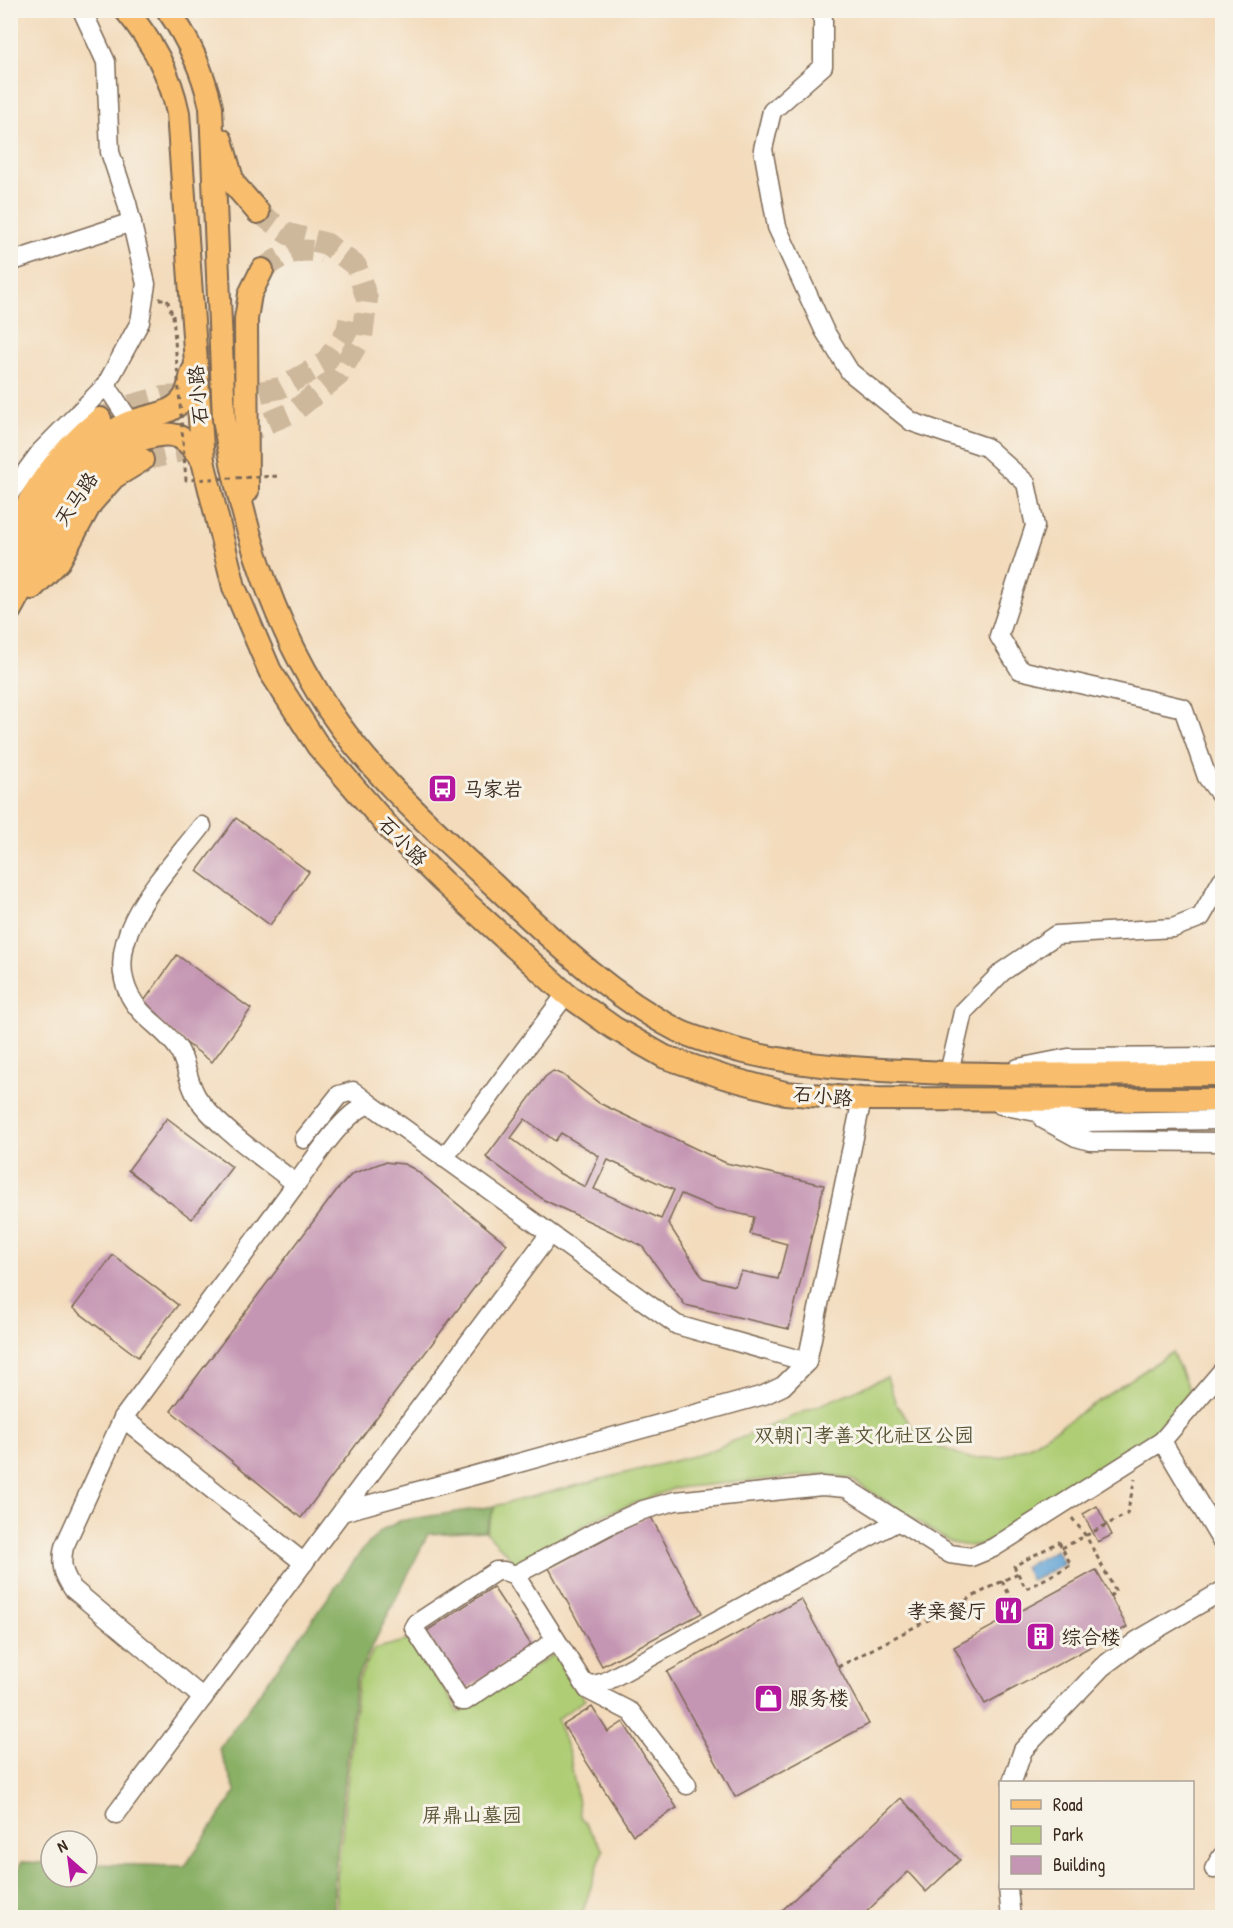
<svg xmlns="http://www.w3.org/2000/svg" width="1233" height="1928" font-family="'Patrick Hand','LXGW WenKai TC',sans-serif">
<rect width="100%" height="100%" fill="#f7f3e8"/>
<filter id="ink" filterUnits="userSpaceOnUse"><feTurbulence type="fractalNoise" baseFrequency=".0167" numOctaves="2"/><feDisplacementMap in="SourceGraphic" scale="12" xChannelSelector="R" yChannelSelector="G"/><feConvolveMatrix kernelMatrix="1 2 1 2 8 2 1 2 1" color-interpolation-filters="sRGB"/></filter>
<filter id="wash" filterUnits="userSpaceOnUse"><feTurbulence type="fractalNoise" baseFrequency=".008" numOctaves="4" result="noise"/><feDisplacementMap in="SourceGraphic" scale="24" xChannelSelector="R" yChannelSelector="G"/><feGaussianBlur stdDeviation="1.35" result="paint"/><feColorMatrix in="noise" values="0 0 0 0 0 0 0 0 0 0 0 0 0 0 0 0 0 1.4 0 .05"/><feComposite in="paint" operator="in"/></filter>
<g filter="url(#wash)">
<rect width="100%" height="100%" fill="#f3dbbc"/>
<!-- green -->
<g fill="#aecd75" stroke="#747c4a" stroke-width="1.5">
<polygon points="1172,1352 1190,1392 1155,1433 991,1542 970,1546 951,1543 850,1478 822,1474 675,1488 603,1515 517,1564 486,1532 495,1506 705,1453 887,1377 896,1404 913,1428 937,1446 969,1458 999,1458 1033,1444"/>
<polygon points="416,1638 458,1713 554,1654 585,1700 557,1719 570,1756 580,1816 603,1850 581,1917 337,1918 337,1880 358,1681 374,1649"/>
</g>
<!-- forest -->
<polygon fill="#8ab066" stroke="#626d42" stroke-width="1.5" points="495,1506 485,1531 428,1534 356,1679 334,1881 334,1917 11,1917 11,1898 21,1862 51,1863 51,1877 87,1877 87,1864 185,1866 236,1792 219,1749 363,1549 381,1531 399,1521"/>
<!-- water -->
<polygon fill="#63a4d6" stroke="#4f677a" stroke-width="1.5" points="1056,1550 1064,1564 1031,1581 1024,1567"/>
<g id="blocks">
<!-- building -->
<g fill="#c596b3" fill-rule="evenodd">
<polygon points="236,818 309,872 270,925 197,871"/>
<polygon points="177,955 251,1009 212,1062 139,1008"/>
<path d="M553,1071L563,1075L599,1103L726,1163L824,1185L789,1329L685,1305L642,1246L544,1200L486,1157L545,1077ZM525,1119L555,1141L561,1133L599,1156L585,1187L557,1172L511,1138ZM608,1160L674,1190L661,1219L594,1189ZM681,1194L715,1208L754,1217L750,1234L787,1244L778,1279L741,1271L735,1286L703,1278L668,1223Z"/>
<polygon points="167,1118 232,1167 192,1219 128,1170"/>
<polygon points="384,1162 404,1164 414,1169 507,1244 301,1518 171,1411 336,1191 352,1174"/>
<polygon points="113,1255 178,1305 138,1357 73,1308"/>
<polygon points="1097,1506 1112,1535 1098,1542 1083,1514"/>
<polygon points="650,1515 702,1613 602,1666 549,1568"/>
<polygon points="1096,1570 1127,1627 985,1704 954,1647"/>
<polygon points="493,1587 532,1646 464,1691 425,1632"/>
<polygon points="801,1599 869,1724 735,1797 667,1672"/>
<polygon points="592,1707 608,1732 623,1722 677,1808 633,1835 563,1725"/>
<polygon points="901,1798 960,1860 926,1892 908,1872 860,1918 774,1918"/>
</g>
</g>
</g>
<g filter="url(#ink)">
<use href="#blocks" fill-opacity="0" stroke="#7b6855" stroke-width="1.5"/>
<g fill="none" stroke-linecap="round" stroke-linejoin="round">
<!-- major-tunnel -->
<g stroke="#ceb89c" stroke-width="22" stroke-dasharray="22 11" stroke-linecap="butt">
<path d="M262,270C281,255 298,246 323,253"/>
<polyline points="100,419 125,407 162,397 255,393 280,388 325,363 347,331 351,313"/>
<polyline points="142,460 223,442 293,412 338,376 362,336 367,299 356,266 327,244 288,234 258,212"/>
</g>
<defs>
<g id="minor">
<polyline points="818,10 823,19 823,66 772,111 763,149 777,227 824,330 850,372 912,422 986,447 1026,483 1035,526 999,636 1020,670 1183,708 1207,777 1222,797"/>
<polyline points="10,262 132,222"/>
<polyline points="106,385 131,423"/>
<polyline points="10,493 41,451 106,385 140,322 146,284 127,203 110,152 106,62 82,10"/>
<path d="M202,826C168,871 99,936 130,996C142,1019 166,1029 179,1050C187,1065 188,1083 197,1097C216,1127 267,1160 296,1184C313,1162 344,1111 370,1104L677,1325L807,1362L862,1099"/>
<polyline points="1018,1068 1068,1058 1222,1057"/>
<polyline points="949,1073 963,1012 1002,972 1056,935 1173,928 1201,917 1222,880"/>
<polyline points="1001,1105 1087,1122 1222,1120"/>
<polyline points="1043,1119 1076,1137 1090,1141 1222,1142"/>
<polyline points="304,1139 339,1095 353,1091 370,1104"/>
<polyline points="444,1158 566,994"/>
<polyline points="123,1418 304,1563"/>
<polyline points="1162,1441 1222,1542"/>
<polyline points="342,1512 764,1395 783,1386 807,1362"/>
<polyline points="515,1575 607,1526 643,1510 675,1501 822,1486 846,1488 950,1554 971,1557 993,1548 1162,1441 1222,1371"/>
<polyline points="556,1640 465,1701 461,1701 414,1628 417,1623 496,1571 504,1571 515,1575 588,1690 631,1712 687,1785"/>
<polyline points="584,1683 594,1685 605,1682 898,1521"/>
<path d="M203,1698L73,1589C63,1574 60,1565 64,1547L123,1418L296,1184"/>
<polyline points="1012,1782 1023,1750 1102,1667 1138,1640 1222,1591"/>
<polyline points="116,1814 549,1235"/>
<polyline points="1214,1869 1222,1856"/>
<polyline points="1008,1888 1011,1918"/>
</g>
<g id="major">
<path d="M126,10C152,42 170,73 178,113L203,461L234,587L270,671L318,746L391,830L442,881L566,994L614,1028L665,1057L724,1077L785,1093L862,1099L1222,1100"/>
<path d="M168,10C189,40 203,71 211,107L224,419C239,513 267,609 317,691C362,767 433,829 498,889C554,941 608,994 677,1030C695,1039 720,1045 740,1051C809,1068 876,1070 947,1073C1039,1076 1131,1074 1222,1074"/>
<polyline points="221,140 233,183 258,212"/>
<polyline points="247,491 246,319 250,294 262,270"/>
<path d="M10,545C25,497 61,450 100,419"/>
<path d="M10,571C40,520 68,455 122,426C141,415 170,418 184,398C189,391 190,379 193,371"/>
<polyline points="32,588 59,561 91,503 114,477 142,460"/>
<path d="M10,610C42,554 80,456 146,438C176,429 186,437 203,461"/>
</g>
</defs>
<!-- minor casing -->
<use href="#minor" stroke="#7b6855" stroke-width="21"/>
<!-- major casing -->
<use href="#major" stroke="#7b6855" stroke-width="26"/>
<!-- path -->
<g stroke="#7b6855" stroke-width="3" stroke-dasharray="4.5 4.5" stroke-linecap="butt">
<polyline points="159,299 167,299 172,314"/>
<polyline points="1072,1518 1086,1536 1116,1592 1110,1596"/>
<polygon points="1059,1542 1071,1565 1026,1589 1014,1566"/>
<polyline points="1062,1548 1127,1514 1135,1479"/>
<polyline points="1002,1581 1018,1612"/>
<polyline points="838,1667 1018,1573"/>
</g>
<!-- minor -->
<use href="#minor" stroke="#fff" stroke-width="18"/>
<!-- major -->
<use href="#major" stroke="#f9be6d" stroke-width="22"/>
<!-- path-bridge -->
<polyline stroke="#7b6855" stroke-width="3" stroke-dasharray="4.5 4.5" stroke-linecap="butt" points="173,315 186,480 280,476"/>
</g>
</g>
<!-- icons -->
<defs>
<symbol id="bus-square" viewBox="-11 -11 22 22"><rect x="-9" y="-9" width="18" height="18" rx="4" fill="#b5179e" stroke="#f7f3e8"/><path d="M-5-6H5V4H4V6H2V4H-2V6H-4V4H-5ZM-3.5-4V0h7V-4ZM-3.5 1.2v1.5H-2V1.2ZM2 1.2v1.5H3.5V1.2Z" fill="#fff"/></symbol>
<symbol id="restaurant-square" viewBox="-11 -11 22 22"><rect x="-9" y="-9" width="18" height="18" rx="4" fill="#b5179e" stroke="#f7f3e8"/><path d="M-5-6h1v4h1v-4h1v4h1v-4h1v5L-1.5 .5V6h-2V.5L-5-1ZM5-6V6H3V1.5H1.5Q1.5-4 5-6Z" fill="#fff"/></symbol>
<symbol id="building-square" viewBox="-11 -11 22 22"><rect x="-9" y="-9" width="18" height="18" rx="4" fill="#b5179e" stroke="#f7f3e8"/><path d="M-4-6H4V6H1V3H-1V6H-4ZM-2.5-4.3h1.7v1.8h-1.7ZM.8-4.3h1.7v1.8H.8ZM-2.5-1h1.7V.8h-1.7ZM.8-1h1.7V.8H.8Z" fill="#fff"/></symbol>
<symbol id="shop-square" viewBox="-11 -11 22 22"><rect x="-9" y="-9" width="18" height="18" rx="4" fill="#b5179e" stroke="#f7f3e8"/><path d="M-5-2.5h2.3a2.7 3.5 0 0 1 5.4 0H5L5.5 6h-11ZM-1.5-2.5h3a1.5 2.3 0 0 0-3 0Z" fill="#fff"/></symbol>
</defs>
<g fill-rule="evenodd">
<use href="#bus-square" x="426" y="772" width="33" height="33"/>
<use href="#restaurant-square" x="992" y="1594" width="33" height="33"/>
<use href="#building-square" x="1024" y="1620" width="33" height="33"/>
<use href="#shop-square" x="752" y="1682" width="33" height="33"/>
</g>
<g text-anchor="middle" stroke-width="6" stroke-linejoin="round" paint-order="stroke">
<!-- street labels -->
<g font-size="20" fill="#3b2a1e" stroke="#f7f3e8">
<text transform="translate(198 395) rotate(-95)" y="7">石小路</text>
<text transform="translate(76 499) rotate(-56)" y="7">天马路</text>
<text transform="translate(403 841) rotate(46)" y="7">石小路</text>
<text transform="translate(823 1096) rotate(5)" y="7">石小路</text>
</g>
<!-- poi labels -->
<g font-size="20" fill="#3b2a1e" stroke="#f7f3e8" text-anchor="start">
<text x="463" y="796">马家岩</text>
<text x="987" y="1618" text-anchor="end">孝亲餐厅</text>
<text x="1061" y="1644">综合楼</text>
<text x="789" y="1705">服务楼</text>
</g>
<!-- park labels -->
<g font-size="20" fill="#585334" stroke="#f7f3e8">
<text x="864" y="1442">双朝门孝善文化社区公园</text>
<text x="472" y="1822">屏鼎山墓园</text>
</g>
</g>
<!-- margin -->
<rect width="1233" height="1928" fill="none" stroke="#f7f3e8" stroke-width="36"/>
<!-- legend -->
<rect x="999" y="1781" width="195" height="108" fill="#f7f3e8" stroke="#aca397" stroke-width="1.5"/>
<rect x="1011" y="1800" width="30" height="9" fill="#f9be6d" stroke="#aca397" stroke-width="1.5"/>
<text x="1053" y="1811" font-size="18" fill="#3b2a1e">Road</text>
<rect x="1011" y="1826" width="30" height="18" fill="#aecd75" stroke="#aca397" stroke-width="1.5"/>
<text x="1053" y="1841" font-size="18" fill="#3b2a1e">Park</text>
<rect x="1011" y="1856" width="30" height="18" fill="#c596b3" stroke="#aca397" stroke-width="1.5"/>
<text x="1053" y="1871" font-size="18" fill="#3b2a1e">Building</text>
<!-- north arrow -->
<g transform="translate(69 1859) rotate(332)"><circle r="28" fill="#f7f3e8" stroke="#aca397" stroke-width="1.5"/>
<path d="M0-4.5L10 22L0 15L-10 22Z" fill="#b5179e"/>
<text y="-9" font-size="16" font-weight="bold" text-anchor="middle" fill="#3b2a1e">N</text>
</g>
</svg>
